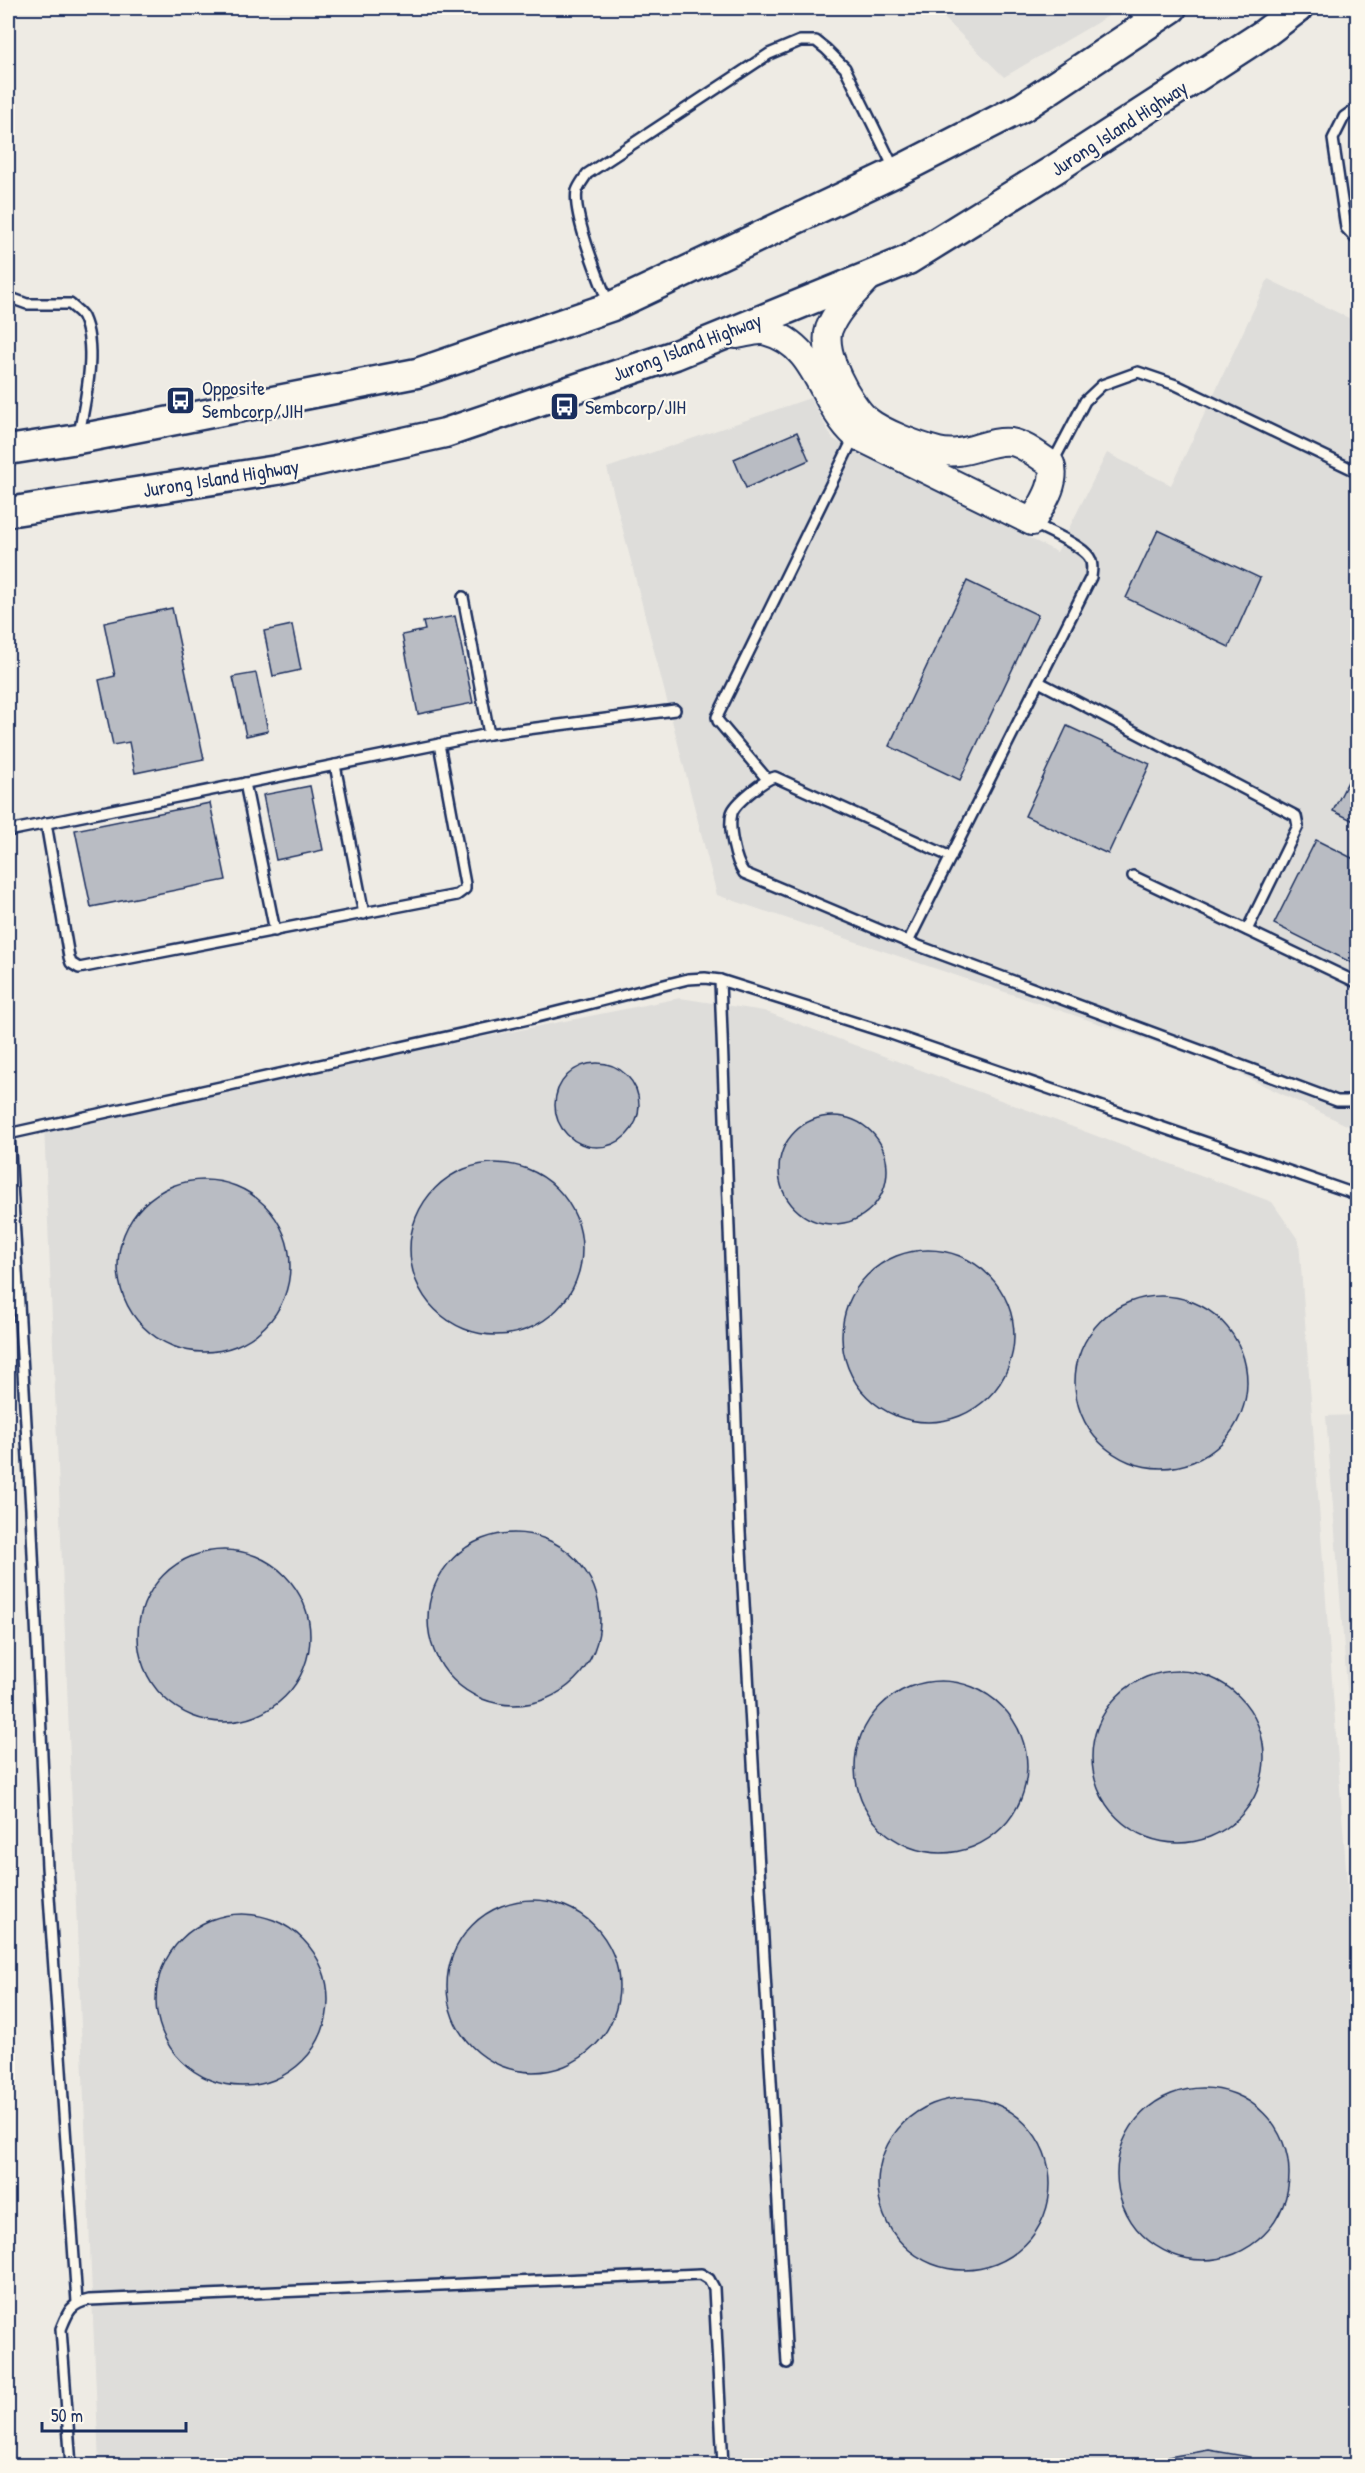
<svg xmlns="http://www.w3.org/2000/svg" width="1365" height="2473" font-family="'Patrick Hand',sans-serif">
<rect width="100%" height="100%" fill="#eeebe4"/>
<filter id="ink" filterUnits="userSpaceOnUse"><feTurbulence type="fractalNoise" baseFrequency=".0167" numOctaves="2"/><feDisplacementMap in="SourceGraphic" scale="12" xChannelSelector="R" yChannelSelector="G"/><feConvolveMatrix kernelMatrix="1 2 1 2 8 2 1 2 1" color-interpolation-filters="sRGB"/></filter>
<g filter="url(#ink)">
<!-- built -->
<g fill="#deddda">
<polygon points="934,8 1122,8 1004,77"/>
<polygon points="1268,279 1357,322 1357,1130 1219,1064 717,895 607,468 810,398 833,439 1057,552 1107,453 1171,485"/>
<polygon points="680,998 764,1011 1272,1202 1299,1241 1357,2014 1357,2465 99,2465 44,1125"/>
<polygon points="1357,1415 1358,1415 1357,1816 1326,1416"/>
</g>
<!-- building -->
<g fill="#b9bcc3" stroke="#1b2f5e" stroke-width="1.5">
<polygon points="797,432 809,460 746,488 734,459"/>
<polygon points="1158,530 1260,578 1229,647 1126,598"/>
<polygon points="967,581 1038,615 960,780 889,746"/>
<polygon points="172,608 204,759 135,773 129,742 113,745 99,680 115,676 104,623"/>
<polygon points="455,616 473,703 418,714 402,635 425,630 423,622"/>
<polygon points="292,625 301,670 273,676 264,631"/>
<polygon points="256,673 268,731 246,736 233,677"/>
<polygon points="1067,726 1150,764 1108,854 1025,816"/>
<polygon points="1358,762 1358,823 1333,811"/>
<polygon points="310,786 323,850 276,860 263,795"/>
<polygon points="210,803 226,880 91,907 75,830"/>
<polygon points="1316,840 1358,861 1358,966 1274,924"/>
<circle cx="597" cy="1105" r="42"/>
<circle cx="833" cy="1170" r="54"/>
<circle cx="496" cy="1249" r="86"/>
<circle cx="204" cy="1266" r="86"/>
<circle cx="928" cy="1336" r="86"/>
<circle cx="1161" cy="1382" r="86"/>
<circle cx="514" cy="1619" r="86"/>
<circle cx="224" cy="1636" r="86"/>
<circle cx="1178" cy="1757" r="86"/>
<circle cx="941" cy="1767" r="86"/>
<circle cx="533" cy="1986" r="86"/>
<circle cx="242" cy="2000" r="86"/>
<circle cx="1203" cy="2174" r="86"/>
<circle cx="964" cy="2184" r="86"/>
<polygon points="1209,2450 1250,2457 1249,2466 1169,2466 1169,2457"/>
</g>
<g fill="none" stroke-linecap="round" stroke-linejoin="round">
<defs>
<g id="lane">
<polyline points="1131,8 1146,23"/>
<polyline points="1358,107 1344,117 1333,139 1346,228 1358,241"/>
<path d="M8,297L27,304H70C74,308 81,312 83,317C98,349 85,401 79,434"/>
<path d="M609,305C600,281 572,214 577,191C579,185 584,179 587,174L769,54L800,41H816L826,49L845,68L895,170"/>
<polyline points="1053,462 1085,401 1102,385 1138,372 1176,385 1358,472"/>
<polyline points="463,597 489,734"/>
<polyline points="1039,682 1296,816 1298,826 1247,930"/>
<polyline points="335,765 364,914"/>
<polyline points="767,779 718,721 717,717 855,435"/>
<polyline points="245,783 275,931"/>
<polyline points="46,823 69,957 71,963 79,968 457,895 465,889 465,884 439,744"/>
<polyline points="8,831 489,734 675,710"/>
<path d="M951,857L775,777C765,779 735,803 732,813C728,828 735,861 744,873L908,942L1337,1101H1348L1358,1096"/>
<polyline points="1133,876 1358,983"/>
<path d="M908,942L1091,577C1092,570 1093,563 1089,557C1081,545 1048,531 1034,524"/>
<polyline points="720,980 740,1532 787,2363"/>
<polyline points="9,1133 31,1509 47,1867 77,2302"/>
<polyline points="8,1134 533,1018 688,979 705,978 720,980 888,1033 1358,1195"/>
<path d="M71,2466L61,2329C68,2312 70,2304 89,2300L701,2274L709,2279L714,2288L723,2466"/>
</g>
<path id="secondary" d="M736,335C745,334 759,329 767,332C818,345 821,405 855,435L1032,522C1041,506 1058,483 1051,464C1040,457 1024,444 1011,442C987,439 965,458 938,451C919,446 883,433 867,420C849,404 821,353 829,329C837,308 856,292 871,275"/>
<g id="primary">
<polyline points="8,450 78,439 417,373 610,307 896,172 1023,107 1172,8"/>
<polyline points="8,512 277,470 445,433 675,355 908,260 1055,169 1265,33 1298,8"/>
</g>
</defs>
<!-- lane casing -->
<use href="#lane" stroke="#1b2f5e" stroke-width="14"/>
<!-- secondary casing -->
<use href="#secondary" stroke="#1b2f5e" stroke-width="30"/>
<!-- primary casing -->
<use href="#primary" stroke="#1b2f5e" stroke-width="33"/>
<!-- lane -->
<use href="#lane" stroke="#fbf7ec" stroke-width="9"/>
<!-- secondary -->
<use href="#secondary" stroke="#fbf7ec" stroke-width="26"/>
<!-- primary -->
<use href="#primary" stroke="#fbf7ec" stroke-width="28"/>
</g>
</g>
<!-- icons -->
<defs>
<symbol id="bus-square" viewBox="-11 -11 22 22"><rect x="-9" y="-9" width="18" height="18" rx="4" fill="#1b2f5e" stroke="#fbf7ec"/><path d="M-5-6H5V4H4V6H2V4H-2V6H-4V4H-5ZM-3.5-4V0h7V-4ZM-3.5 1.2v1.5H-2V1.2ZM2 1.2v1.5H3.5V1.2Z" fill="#fff"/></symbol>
</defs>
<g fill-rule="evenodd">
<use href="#bus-square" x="164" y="384" width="33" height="33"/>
<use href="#bus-square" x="548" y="390" width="33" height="33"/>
</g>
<g text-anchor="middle" stroke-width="4.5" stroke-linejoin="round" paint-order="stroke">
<!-- street labels -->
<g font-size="20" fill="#1b2f5e" stroke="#fbf7ec">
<text transform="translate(1119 128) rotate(-33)" y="7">Jurong Island Highway</text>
<text transform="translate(687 347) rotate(-21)" y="7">Jurong Island Highway</text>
<text transform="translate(221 478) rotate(-9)" y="7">Jurong Island Highway</text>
</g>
<!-- poi labels -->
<g font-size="20" fill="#1b2f5e" stroke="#fbf7ec" text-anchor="start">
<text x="202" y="395">Opposite<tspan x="202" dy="23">Sembcorp/JIH</tspan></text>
<text x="585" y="414">Sembcorp/JIH</text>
</g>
</g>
<!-- margin -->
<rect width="1365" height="2473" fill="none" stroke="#fbf7ec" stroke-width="30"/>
<rect x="15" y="15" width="1335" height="2443" fill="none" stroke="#1b2f5e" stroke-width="2" filter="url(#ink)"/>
<!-- scale -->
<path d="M42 2422v9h144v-9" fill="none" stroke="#1b2f5e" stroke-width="3"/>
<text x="51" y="2422" font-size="18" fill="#1b2f5e" stroke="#fbf7ec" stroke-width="4.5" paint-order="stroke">50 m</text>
</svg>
